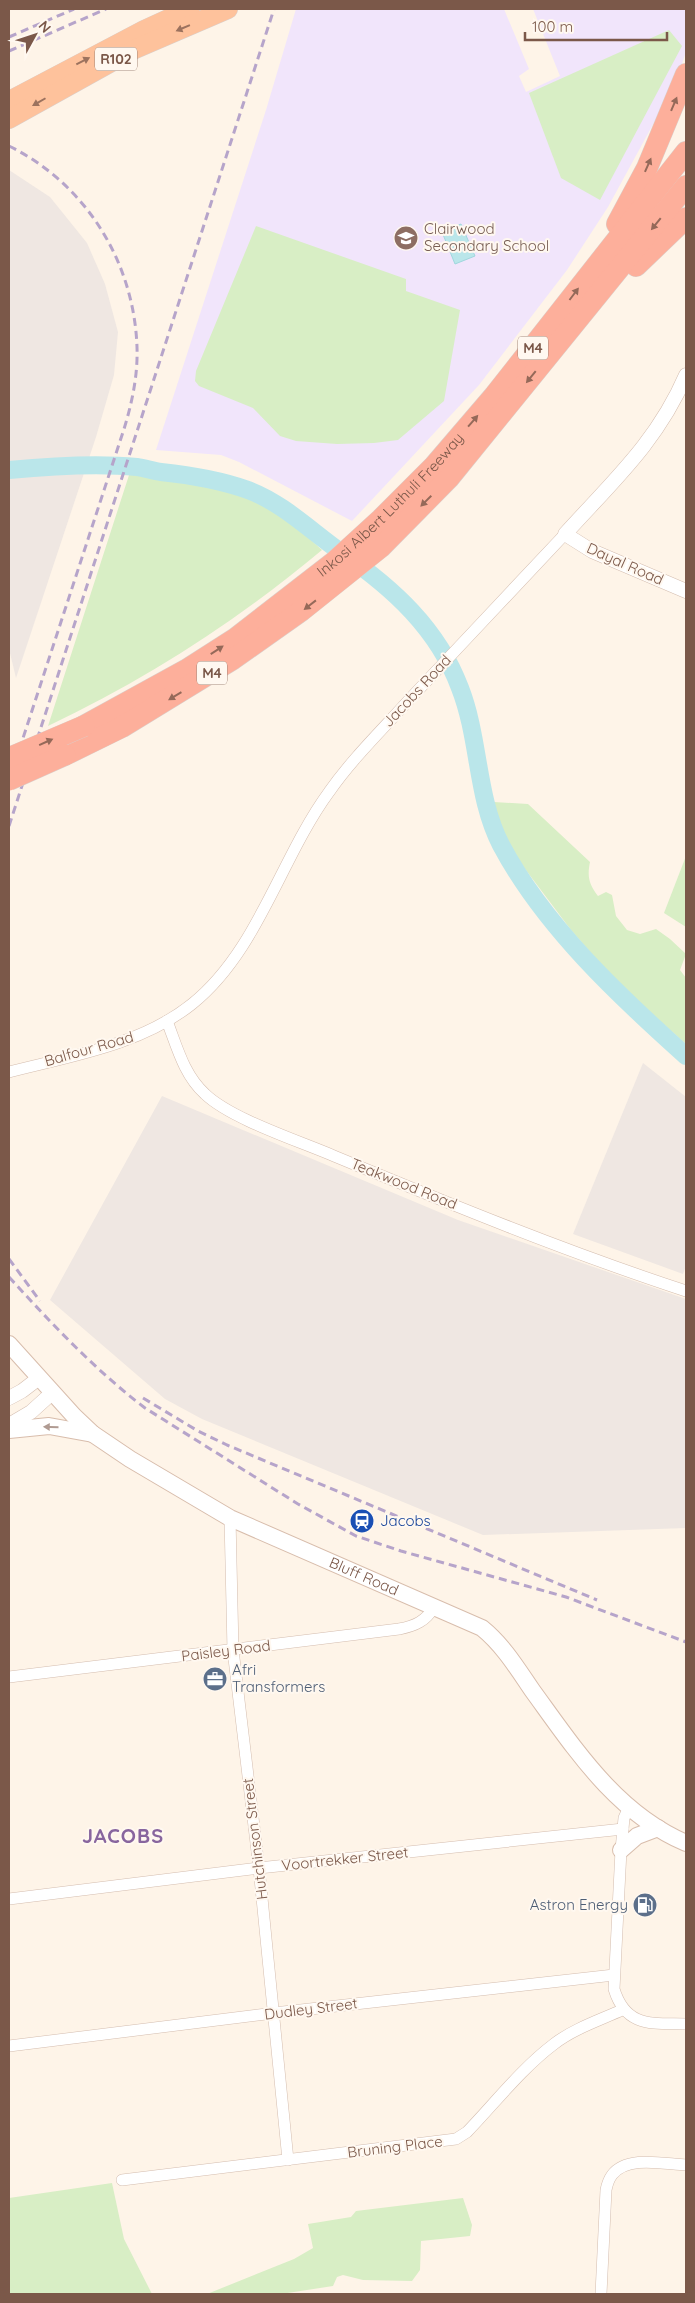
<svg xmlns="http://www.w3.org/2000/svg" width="695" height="2303" font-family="Quicksand,sans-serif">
<rect width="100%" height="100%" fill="#fef4e8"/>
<!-- industrial -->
<g fill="#efe7e2">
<polygon points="9,170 50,197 87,243 105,284 118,332 114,375 96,437 16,678 9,649"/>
<polygon points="643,1063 686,1097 686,1266 683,1274 573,1234"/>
<polygon points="162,1096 458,1220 686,1299 686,1528 483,1535 202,1419 165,1399 50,1300"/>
</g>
<!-- education -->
<polygon fill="#f1e5fb" points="296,9 504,9 529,69 519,76 526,92 560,76 533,9 686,9 686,52 675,84 608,207 567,270 479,385 352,521 239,462 221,455 156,450 266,110"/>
<!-- green -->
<g fill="#d8eec5">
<polygon points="669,30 682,46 600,200 561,178 529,93"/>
<polygon points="256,226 406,279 406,291 460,310 444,401 398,440 374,443 337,444 296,441 280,436 253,408 199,386 195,381 196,371"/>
<path d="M130,472C180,479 237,488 281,515C296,525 309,538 322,550C237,621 147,679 48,726Z"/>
<path d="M494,802L528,804L590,862C587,877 589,884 598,896L606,892L612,895L616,916L627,930L640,934L656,929L670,939L686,954L680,970L686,978V1044L618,984L571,930L513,853L501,828Z"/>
<polygon points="686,856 686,927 664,913"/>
<polygon points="112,2183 124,2239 152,2294 9,2294 9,2198"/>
<polygon points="463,2198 472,2225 470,2236 421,2241 420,2270 412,2281 363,2280 343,2275 337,2277 333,2286 281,2294 207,2294 294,2259 313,2248 308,2224 351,2217 356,2211"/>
</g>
<!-- water -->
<polygon fill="#bae6ea" stroke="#a0d7dd" points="461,224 475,256 455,264 442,232"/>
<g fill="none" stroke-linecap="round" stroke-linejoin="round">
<!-- river -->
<path stroke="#bae6ea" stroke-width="18" d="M9,470C51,466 95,463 137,467C145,468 153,471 161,472C190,475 220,480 248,490C283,503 312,532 342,553C393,588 438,629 460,688C480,739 476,797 501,845C544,926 619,996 686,1056"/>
<defs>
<g id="minor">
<path d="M167,1021C177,1047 184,1075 205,1094C231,1119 299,1141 334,1156C450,1204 567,1252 686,1291"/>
<path d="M9,1072C71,1056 141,1045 192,1004C258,951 280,859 329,792C352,759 381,731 408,701C460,645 513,590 565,534"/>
<polyline points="230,1518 233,1650 259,1868 288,2160"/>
<path d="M9,1677L399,1629C415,1626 426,1621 434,1607"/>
<path d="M629,1807L624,1818L621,1850L614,1989C626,2028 652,2023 686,2024"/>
<polyline points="9,1899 259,1868 623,1829"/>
<polyline points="9,2046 274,2013 614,1975"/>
<path d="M122,2180L456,2139L467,2132C495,2103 521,2069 554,2044C573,2029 600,2020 622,2010"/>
<path d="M601,2294L606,2190C607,2185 609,2179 612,2175C627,2155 664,2164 686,2165"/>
</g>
<g id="tertiary">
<path d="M686,375C657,442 613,481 565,534L592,551L686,591"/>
<polyline points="9,1398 22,1391 39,1378"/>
<polyline points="9,1425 31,1412 52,1393"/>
</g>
<g id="secondary">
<path id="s1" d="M9,1344L74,1416L93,1434L130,1459L230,1518L482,1628C503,1645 517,1668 532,1690C575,1749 616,1813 686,1843"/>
<polyline points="9,1430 49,1426 93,1434"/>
<polyline points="621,1850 637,1836 658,1828"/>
</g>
<g id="trunk">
<polyline points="9,101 144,30 190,9"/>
<polyline points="9,119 135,49 228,9"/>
</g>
<g id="motorway">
<polyline points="617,224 647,168 686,74"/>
<polyline points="636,266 686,218"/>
<path id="s2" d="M84,726L186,670L236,638L334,562L381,519L434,466L494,396L686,152"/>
<polyline points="65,755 122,727 233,659 301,611 381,547 449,478 686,186"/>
</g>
</defs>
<!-- minor casing -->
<use href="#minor" stroke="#d4bdaf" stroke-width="12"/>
<!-- tertiary casing -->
<use href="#tertiary" stroke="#d4bdaf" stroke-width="15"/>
<!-- secondary casing -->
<use href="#secondary" stroke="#d8bdac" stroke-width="18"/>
<!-- trunk casing -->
<use href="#trunk" stroke="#dad0cc" stroke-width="20"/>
<!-- motorway casing -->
<use href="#motorway" stroke="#dad0cc" stroke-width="22"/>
<!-- minor -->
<use href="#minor" stroke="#fff" stroke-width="11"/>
<!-- tertiary -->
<use href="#tertiary" stroke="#fff" stroke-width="14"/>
<!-- secondary -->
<use href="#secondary" stroke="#fff" stroke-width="16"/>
<!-- trunk -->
<use href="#trunk" stroke="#fec29c" stroke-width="19"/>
<!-- motorway -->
<use href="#motorway" stroke="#fdaf9b" stroke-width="21"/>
<!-- rail -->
<g stroke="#b6a4ca" stroke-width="3" stroke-dasharray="8 5" stroke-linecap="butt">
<polyline points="9,37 74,9"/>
<polyline points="9,51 106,9"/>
<path d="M9,146C86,184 134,262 137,347C138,375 132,403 124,429L9,781"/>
<polyline points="9,826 274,9"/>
<polyline points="9,1259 40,1301"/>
<path d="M9,1277C51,1323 95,1370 145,1408L298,1504L356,1536L401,1551L566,1597L686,1642"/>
<polyline points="143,1398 198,1431 227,1445 597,1600"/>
</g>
<defs>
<g id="motorway-bridge">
<polyline points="9,758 84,726"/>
<polyline points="9,780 65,755"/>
</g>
</defs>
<!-- motorway-bridge casing -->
<use href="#motorway-bridge" stroke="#dad0cc" stroke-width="22" stroke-linecap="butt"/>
<!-- motorway-bridge -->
<use href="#motorway-bridge" stroke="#fdaf9b" stroke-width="21"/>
</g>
<!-- one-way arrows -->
<defs><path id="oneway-solid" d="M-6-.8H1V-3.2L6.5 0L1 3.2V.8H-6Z" transform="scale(1.25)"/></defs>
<g fill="#9c725e">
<use href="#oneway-solid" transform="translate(183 28) rotate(157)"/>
<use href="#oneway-solid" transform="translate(83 61) rotate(-27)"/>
<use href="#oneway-solid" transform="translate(39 102) rotate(150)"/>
</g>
<g fill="#956959">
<use href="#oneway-solid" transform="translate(674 104) rotate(-67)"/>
<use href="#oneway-solid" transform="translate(648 165) rotate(-66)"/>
<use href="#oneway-solid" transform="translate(656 224) rotate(129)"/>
<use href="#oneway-solid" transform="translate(574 294) rotate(-53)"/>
<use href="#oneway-solid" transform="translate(531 377) rotate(129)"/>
<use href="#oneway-solid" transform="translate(473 421) rotate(-49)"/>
<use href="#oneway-solid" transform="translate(426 501) rotate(135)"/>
<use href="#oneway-solid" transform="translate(310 605) rotate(142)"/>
<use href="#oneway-solid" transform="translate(217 650) rotate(-33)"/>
<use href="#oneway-solid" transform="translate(175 696) rotate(149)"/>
<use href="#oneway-solid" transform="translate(46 742) rotate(-24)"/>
</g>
<use fill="#b09b92" href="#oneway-solid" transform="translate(51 1427) rotate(-179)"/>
<!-- icons -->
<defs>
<symbol id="school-disc" viewBox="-11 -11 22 22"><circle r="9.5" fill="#8d6e63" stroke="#fff8f0"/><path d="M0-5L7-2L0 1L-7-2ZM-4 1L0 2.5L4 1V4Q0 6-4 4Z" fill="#fff"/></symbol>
<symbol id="station-disc" viewBox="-11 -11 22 22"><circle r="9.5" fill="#1a4fb4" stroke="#fff8f0"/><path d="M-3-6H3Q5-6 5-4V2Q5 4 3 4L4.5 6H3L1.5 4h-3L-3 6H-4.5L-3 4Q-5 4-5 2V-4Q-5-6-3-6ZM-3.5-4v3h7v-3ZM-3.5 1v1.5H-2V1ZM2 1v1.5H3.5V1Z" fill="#fff"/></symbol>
<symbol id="office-disc" viewBox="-11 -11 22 22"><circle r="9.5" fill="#5c6f8a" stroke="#fff8f0"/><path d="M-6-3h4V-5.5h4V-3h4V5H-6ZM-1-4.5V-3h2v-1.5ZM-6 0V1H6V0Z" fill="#fff"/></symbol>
<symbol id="fuel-disc" viewBox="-11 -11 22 22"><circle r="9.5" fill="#5c6f8a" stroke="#fff8f0"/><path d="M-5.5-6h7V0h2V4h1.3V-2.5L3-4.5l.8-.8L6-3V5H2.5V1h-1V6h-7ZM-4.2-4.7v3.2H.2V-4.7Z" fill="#fff"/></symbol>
</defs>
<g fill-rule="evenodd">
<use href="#school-disc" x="392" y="224" width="28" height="28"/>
<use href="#station-disc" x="348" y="1507" width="28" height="28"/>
<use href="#office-disc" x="201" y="1665" width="28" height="28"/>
<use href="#fuel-disc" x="631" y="1891" width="28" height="28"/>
</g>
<g text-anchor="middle" stroke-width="4" stroke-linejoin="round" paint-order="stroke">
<!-- shield labels -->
<g fill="#fff8f0" stroke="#a3887b" stroke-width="1">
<rect x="95" y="47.5" width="42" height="23" rx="4"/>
<rect x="518" y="336.5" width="30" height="23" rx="4"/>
<rect x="197" y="661.5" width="30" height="23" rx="4"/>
</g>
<g font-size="14" font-weight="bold" fill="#7b5849">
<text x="116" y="64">R102</text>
<text x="533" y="353">M4</text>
<text x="212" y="678">M4</text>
</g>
<!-- education labels -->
<g font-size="15" fill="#785e54" stroke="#fff8f0" text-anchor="start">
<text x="424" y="234">Clairwood<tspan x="424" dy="17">Secondary School</tspan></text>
</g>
<!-- street labels -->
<g font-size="15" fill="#7b5849" stroke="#fff8f0">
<text dy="5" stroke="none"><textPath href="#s2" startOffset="380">Inkosi Albert Luthuli Freeway</textPath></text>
<text transform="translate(625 564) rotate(24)" y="5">Dayal Road</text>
<text transform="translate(417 691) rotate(-47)" y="5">Jacobs Road</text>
<text transform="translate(89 1049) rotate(-16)" y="5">Balfour Road</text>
<text transform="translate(404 1184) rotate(22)" y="5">Teakwood Road</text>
<text dy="5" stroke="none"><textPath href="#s1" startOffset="430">Bluff Road</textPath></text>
<text transform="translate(226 1651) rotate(-7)" y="5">Paisley Road</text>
<text transform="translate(255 1839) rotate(-97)" y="5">Hutchinson Street</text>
<text transform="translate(345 1859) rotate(-6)" y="5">Voortrekker Street</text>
<text transform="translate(311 2009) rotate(-7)" y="5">Dudley Street</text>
<text transform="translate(395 2147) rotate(-7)" y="5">Bruning Place</text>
</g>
<!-- transit labels -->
<g font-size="15" fill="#164399" stroke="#fff8f0" text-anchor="start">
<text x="380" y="1526">Jacobs</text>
</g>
<!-- service labels -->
<g font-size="15" fill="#4e5e75" stroke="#fff8f0" text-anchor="start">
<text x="232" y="1675">Afri<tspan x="232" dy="17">Transformers</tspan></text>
<text x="628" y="1910" text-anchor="end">Astron Energy</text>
</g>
<!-- district labels -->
<g font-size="20" font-weight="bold" letter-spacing="1" fill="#88659e" stroke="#fff8f0">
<text x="123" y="1843">JACOBS</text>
</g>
</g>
<!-- border -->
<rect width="695" height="2303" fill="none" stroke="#7b5849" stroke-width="20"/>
<!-- north arrow -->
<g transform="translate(35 35) rotate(50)" stroke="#fff8f0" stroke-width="4" paint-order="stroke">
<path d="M0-4L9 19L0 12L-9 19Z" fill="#7b5849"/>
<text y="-8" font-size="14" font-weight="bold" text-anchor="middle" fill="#7b5849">N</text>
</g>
<!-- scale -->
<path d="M525 32v8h142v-8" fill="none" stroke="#7b5849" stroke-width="2.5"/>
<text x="532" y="32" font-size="15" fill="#7b5849" stroke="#fff8f0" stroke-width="4" paint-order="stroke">100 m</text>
</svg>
